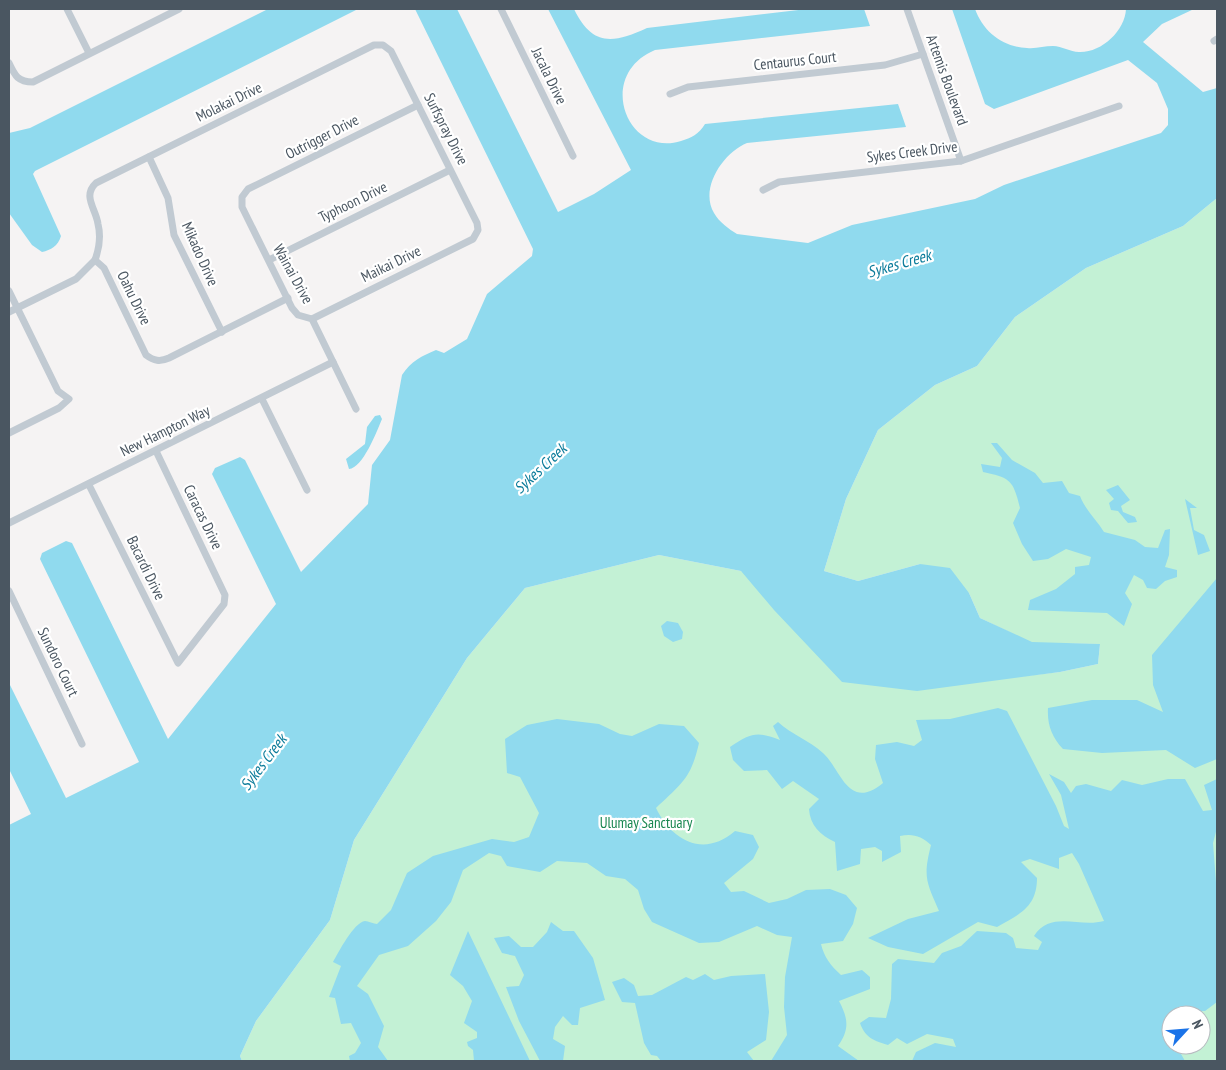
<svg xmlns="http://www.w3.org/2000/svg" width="1226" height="1070" font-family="'PT Sans Narrow',sans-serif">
<rect width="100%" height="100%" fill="#f5f3f3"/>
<!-- green -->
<path fill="#c3f1d5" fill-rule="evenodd" d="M1217,198V1061H242L240,1056L256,1021L330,920L354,840L467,658L525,588L659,555L741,571L1008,678L1060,672L1098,664L1100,644L1032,643L980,618L969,593L920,564L858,581L824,571L846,499L878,430L935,385L977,366L1015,317L1086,268L1183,226ZM1171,1015H1201V1045H1171Z"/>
<!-- water -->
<g fill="#90daee">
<path d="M268,9H358L35,171L33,174L61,236C58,246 51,250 42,252L32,245L9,213V133L30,128Z"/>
<path d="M415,9H457L558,212L594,194L631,170L548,9H574C592,46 612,44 647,28L807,9H864L870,26L655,50C595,75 627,158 681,141C691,138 699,134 705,124L898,104L906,127L747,143C724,152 699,188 714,213C719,222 729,229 737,234L808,243L852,225L975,199L1004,185L1161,133L1168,125V109L1157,83L1128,60L994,109L985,104L952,9H975C983,31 1002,47 1027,48C1036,49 1044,46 1053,46C1062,46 1070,52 1079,52C1101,53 1125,31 1126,9H1194L1162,24L1143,42L1203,92L1217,88V198L1183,226L1086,268L1015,317L977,366L935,385L878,430L846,499L824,571L858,581L920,564L950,568L969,593L980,618L1032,642L1100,644L1098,664L1060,672L917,691L842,682L774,610L741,571L659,555L525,588L467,658L354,840L330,920L256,1021L240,1056L242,1061H9V825L31,814L9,769V683L66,798L139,762L40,559L42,553L66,541L72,543L168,739L276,604L212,474L215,468L240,457L245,460L301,572L368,504L372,465L390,440L402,375C411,361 422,356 436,350L444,353L467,339L487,294L532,256L533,249Z"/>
<path d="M380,415L382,419C377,431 363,468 349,469L346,459L365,444L367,427L375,416Z"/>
<path d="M991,443H997L1012,460L1035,473L1043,483L1062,481L1069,493L1080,496C1086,511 1096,519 1104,532L1135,540L1145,547L1158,548L1165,530L1170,529L1169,555L1165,567L1177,570V577L1165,581L1156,589L1147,588L1143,580L1134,575L1125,593L1132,604L1124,626L1107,613L1028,610L1030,600L1056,589L1075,574V567L1089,565L1091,557L1066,549L1048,559L1033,561L1022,544L1013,523L1020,508C1013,480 1011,478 983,472L981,464L1000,467L1002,458Z"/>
<polygon points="1118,485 1130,500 1121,506 1123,512 1135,517 1137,522 1128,523 1118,511 1111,510 1109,503 1114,499 1106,490"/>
<polygon points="1185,499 1197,508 1190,508 1194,530 1204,535 1210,551 1198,555"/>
<path d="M1217,578V759L1195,768L1166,750L1102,753L1063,749C1052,737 1047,725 1048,708L1092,700H1137L1163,712L1153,685L1152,655Z"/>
<polygon points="667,621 678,623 683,632 682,639 673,642 664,636 661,626"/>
<path d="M998,708L1007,711L1056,806L1064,826L1069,829L1061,795L1049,774L1064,782L1071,793L1076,786L1086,784L1111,791L1122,780L1142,785L1168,779H1185L1203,811L1212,810L1204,785L1217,779V828L1213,843L1217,895V1002L1205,1011H1192L1191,1015H1171V1045H1189L1181,1054L1185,1061H912L916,1052L935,1043L956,1047L953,1039L927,1034L907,1044L897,1038L888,1045C875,1041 865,1038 860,1023L869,1017L886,1018L891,999L892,964L898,959L934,963L942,953L961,946L977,931L1006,933L1013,938L1016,948L1038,950L1042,942L1034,936C1051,910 1079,928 1104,921L1079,864L1072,853L1059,858V869L1030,859L1021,862L1037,878C1037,907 1020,914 997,927L978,922L923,954L888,947L868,938L908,919L939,911C926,881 923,877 931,845C922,836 912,833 900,836L901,852L882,862V851L875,847L861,849L860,864L837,871L835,842C820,835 810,825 809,809L819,799L793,781L782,789L767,770L744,771L733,760L730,747C751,733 757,731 780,740L773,726L778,722C792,735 809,740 823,753C841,769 848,812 883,783L875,759L876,745L897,742L914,746L922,740L916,720L950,719Z"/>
<path d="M557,719L599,724L620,734L632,736L659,724L684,726L699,743C691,779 681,784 656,808C672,841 704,858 735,831L753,835L759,847L753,859L724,883L731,892L744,891L769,903L787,899L806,890L830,889L846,895L857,908L853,924L843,941L821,944C824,957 831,966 841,975L862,970L870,977V989L839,1001C848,1018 850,1029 838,1046L859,1061H771L787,1035L784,1007L785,977L792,937L777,935L757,926L719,942L699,943L652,922L644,909L638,890L625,879L606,876L587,863L557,861L540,872L507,866L501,856L489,853L463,870L451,902L436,921L408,946L379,955L357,986L368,994L384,1026L378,1047L388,1061H350L349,1056L355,1053L361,1043L351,1023L341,1024L335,998L329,997L341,966L333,962C338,953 354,922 365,921C368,921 374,924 377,924L391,910L407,873L433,856L492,839L514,842L529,837L539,813L520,777L507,773L505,739L527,725Z"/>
<polygon points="551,922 563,931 574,931 593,958 605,1000 580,1008 578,1025 572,1025 563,1016 555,1027 553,1039 565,1046 563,1061 540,1061 519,1021 506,987 519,986 524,975 515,956 502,953 494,938 509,936 521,947 533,947 547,932"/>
<polygon points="468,931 530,1061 474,1061 473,1050 468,1046 467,1042 477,1038 477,1032 464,1023 472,1001 463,986 450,975"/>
<polygon points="705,974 714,980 731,976 765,974 769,1012 766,1040 747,1052 754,1061 661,1061 657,1056 651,1055 644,1043 635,1003 622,1002 612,982 624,978 634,985 638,996 652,995 686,977 693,980"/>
</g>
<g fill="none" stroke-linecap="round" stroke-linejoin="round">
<!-- minor -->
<g stroke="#c1cad2" stroke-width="7">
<polyline points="67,9 89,53"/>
<polyline points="501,9 573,156"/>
<polyline points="907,9 961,161"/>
<polyline points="1214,41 1217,39"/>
<path d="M9,63C15,76 18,82 33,82L179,9"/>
<polyline points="670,94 688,87 885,65 923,54"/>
<polyline points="149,157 168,198 174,235 222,332"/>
<polyline points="763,190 779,182 961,161 1119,106"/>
<polyline points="269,260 450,170"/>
<polyline points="9,291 58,391 69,399 59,408 9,433"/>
<path d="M288,298L169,358C160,362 154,361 146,355L104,268L95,260C99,249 101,236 98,224C96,209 82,196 96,183L374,45H383L391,51L477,223L478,230L473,239L312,319"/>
<polyline points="9,312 76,279 95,260"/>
<polyline points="262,399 307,490"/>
<polyline points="356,409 312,319 298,315 292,308 242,207 242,197 248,189 418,105"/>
<polyline points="89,485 178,663 224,604 225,595 156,451"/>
<polyline points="9,523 333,362"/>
<polyline points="9,591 82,744"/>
</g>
</g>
<g text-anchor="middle" stroke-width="4.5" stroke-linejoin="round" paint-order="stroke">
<!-- street labels -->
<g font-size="15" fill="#4a5661" stroke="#fff">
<text transform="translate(795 61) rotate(-6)" y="5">Centaurus Court</text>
<text transform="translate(549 76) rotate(64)" y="5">Jacala Drive</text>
<text transform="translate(947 80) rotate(70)" y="5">Artemis Boulevard</text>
<text transform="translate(229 102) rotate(-26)" y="5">Molakai Drive</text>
<text transform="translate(446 129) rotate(63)" y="5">Surfspray Drive</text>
<text transform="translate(322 137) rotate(-27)" y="5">Outrigger Drive</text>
<text transform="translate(912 152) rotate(-7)" y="5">Sykes Creek Drive</text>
<text transform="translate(353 202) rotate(-26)" y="5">Typhoon Drive</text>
<text transform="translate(200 254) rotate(66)" y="5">Mikado Drive</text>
<text transform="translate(391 264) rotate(-26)" y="5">Maikai Drive</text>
<text transform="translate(293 274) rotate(61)" y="5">Wainai Drive</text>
<text transform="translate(134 298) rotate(64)" y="5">Oahu Drive</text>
<text transform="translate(165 431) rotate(-26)" y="5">New Hampton Way</text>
<text transform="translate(203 517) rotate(64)" y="5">Caracas Drive</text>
<text transform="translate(146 568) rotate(64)" y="5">Bacardi Drive</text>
<text transform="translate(58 662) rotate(64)" y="5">Sundoro Court</text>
</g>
<!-- park labels -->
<g font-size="15" fill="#17864f" stroke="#fff">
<text x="646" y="828">Ulumay Sanctuary</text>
</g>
<!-- water labels -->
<g font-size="16" font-style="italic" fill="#0c7c9b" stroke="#fff">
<text transform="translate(899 263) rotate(-16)" y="6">Sykes Creek</text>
<text transform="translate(540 468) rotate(-43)" y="6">Sykes Creek</text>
<text transform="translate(263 762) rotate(-53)" y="6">Sykes Creek</text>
</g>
</g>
<!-- border -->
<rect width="1226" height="1070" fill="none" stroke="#4a5661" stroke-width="20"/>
<!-- north arrow -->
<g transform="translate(1186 1030) rotate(64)"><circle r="24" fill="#ffffff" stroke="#b7bbc0"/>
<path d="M0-4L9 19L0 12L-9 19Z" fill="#1a73e8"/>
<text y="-8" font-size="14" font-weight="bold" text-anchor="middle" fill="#4a5661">N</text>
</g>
</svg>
